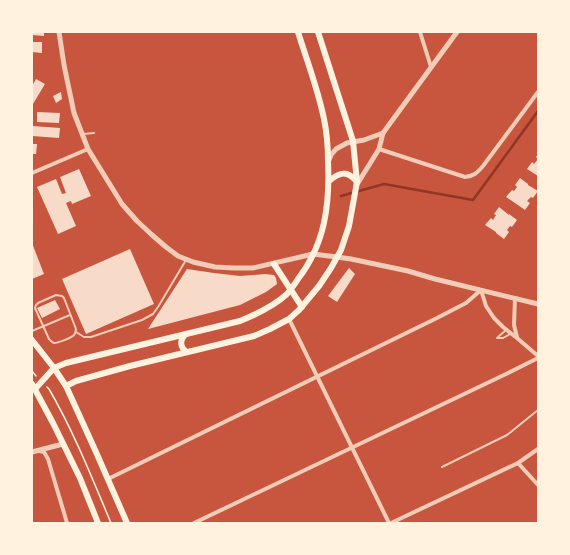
<svg xmlns="http://www.w3.org/2000/svg" width="570" height="555" font-family="Inter,sans-serif">
<rect width="100%" height="100%" fill="#c8553d"/>
<g fill="none" stroke-linecap="round" stroke-linejoin="round">
<!-- stream -->
<polyline stroke="#8f3625" stroke-width="2.5" points="341,196 384,184 473,200 538,111"/>
</g>
<!-- building -->
<g fill="#f7dbc8">
<polygon points="32,32 44,32 44,36 32,35"/>
<polygon points="32,42 42,42 42,53 32,52"/>
<polygon points="36,79 45,84 33,104 32,103 32,86"/>
<polygon points="61,92 62,99 56,103 53,96"/>
<polygon points="37,112 60,113 59,123 37,122"/>
<polygon points="32,126 60,128 59,138 32,136"/>
<polygon points="32,144 37,144 36,154 32,154"/>
<polygon points="538,154 538,176 527,169 532,162 534,164 538,159 536,157"/>
<polygon points="79,169 91,196 72,204 71,201 66,203 76,226 58,234 37,187 56,179 62,194 66,193 60,177"/>
<polygon points="520,178 528,184 528,185 538,191 533,198 531,197 527,201 530,203 525,210 506,197 512,190 514,191 517,187 515,185"/>
<polygon points="499,207 509,215 509,214 517,220 512,227 510,226 507,230 509,232 504,239 496,233 496,232 485,225 491,218 493,220 496,215 494,214"/>
<polygon points="32,243 44,274 32,279"/>
<polygon points="130,249 154,304 86,334 62,279"/>
<polygon points="349,268 355,274 337,302 328,296"/>
<polygon points="187,269 214,273 240,276 265,274 274,275 276,278 277,284 266,292 240,305 148,329"/>
<polygon points="55,300 60,309 42,318 37,308"/>
</g>
<g fill="none" stroke-linecap="round" stroke-linejoin="round">
<!-- path -->
<g stroke="#fff3e0" stroke-width="1.5">
<polyline points="32,371 36,376"/>
<path d="M47,387L49,389C74,432 92,478 111,523"/>
</g>
<!-- service -->
<g stroke="#f1ccb7" stroke-width="2">
<polyline points="83,134 94,133"/>
<path d="M56,295L62,296L64,298L76,329C75,332 76,333 74,335C71,338 58,343 54,343C51,342 51,341 49,339L35,308L36,305L38,303Z"/>
<polyline points="32,331 70,315"/>
<polyline points="76,332 84,337 91,337 142,320 153,314 158,307 186,260"/>
<polyline points="498,337 506,330"/>
<polyline points="497,338 503,338 510,334"/>
<polyline points="442,467 507,435 538,410"/>
</g>
<!-- minor -->
<g stroke="#f1ccb7" stroke-width="4">
<polyline points="420,32 431,67"/>
<path d="M379,149L465,177C474,176 477,173 483,166L538,92"/>
<polyline points="32,173 88,149"/>
<polyline points="515,298 514,325 517,337"/>
<polyline points="289,319 389,523"/>
<polyline points="39,451 44,452 48,459 67,523"/>
<polyline points="518,463 538,485"/>
<polyline points="108,479 437,318 466,303 481,290 486,306 494,318 503,327 517,338 538,356"/>
<polyline points="194,523 506,374 538,358"/>
<polyline points="391,523 518,463 538,449"/>
</g>
<!-- tertiary -->
<g stroke="#f1ccb7" stroke-width="5">
<polyline points="59,32 64,65 74,113 88,149 122,204 137,221 151,234 166,247 178,256 193,262 215,267 234,268 253,268 313,254 337,257 351,259 408,271 435,279 538,304"/>
<polyline points="329,160 331,155 336,149 347,143 364,140 383,133"/>
<polyline points="356,186 379,149 383,133 457,32"/>
<polyline points="32,452 63,444"/>
</g>
<!-- secondary -->
<g stroke="#fff3e0" stroke-width="6">
<path d="M329,181C340,172 347,170 357,182"/>
<polyline points="274,264 302,307"/>
<path d="M186,334C179,340 180,348 187,352"/>
<polyline points="32,340 54,368 66,386 96,452 127,523"/>
<polyline points="32,384 53,423 80,478 98,523"/>
<polyline points="66,386 76,381 130,366 254,336 270,329 289,319 299,310 319,286 331,268 341,250 349,226 357,182 353,141 318,32"/>
<path d="M35,389L54,368L66,363L240,321C257,314 274,306 287,294C291,289 295,284 298,279C325,244 330,205 328,161C328,147 327,133 324,119C318,89 307,61 298,32"/>
</g>
</g>
<!-- border -->
<rect width="570" height="555" fill="none" stroke="#fff3e0" stroke-width="66"/>
</svg>
